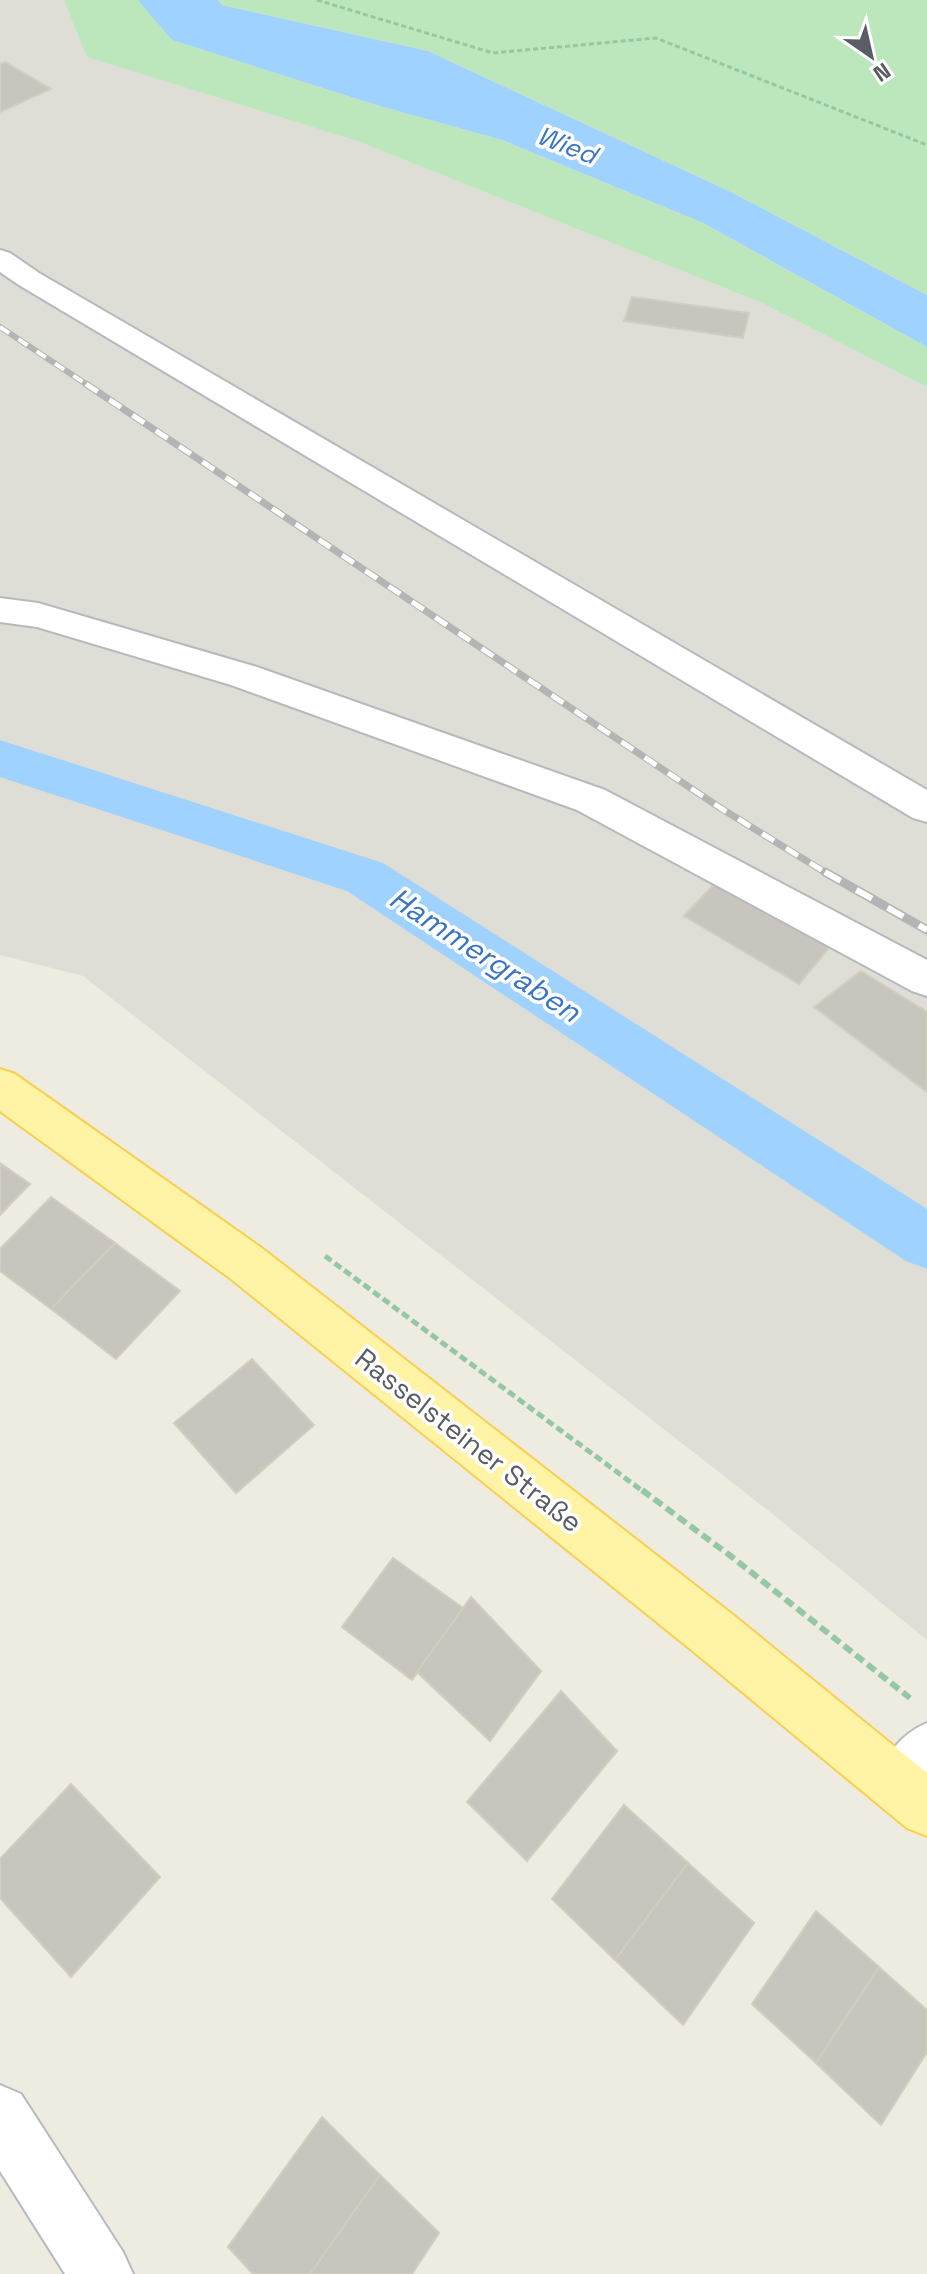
<svg xmlns="http://www.w3.org/2000/svg" width="927" height="2274" font-family="'Space Grotesk',sans-serif">
<rect width="100%" height="100%" fill="#eeebe1"/>
<!-- industrial -->
<polygon fill="#deddd6" points="0,0 64,0 88,57 360,142 762,303 927,387 927,1640 774,1515 83,976 0,955"/>
<!-- green -->
<g fill="#bce7bd">
<polygon points="64,0 140,0 172,40 376,105 502,140 703,223 927,347 927,387 762,303 360,142 87,57"/>
<polygon points="218,0 927,0 927,295 731,192 428,51 222,5"/>
</g>
<!-- water -->
<polygon fill="#a0d2ff" points="138,0 218,0 222,5 428,51 731,192 927,295 927,347 703,223 502,140 376,105 172,40"/>
<g fill="none" stroke-linecap="round" stroke-linejoin="round">
<!-- canal -->
<polygon fill="#a0d2ff" fill-rule="evenodd" points="0,740 383,863 927,1209 927,1269 906,1261 347,891 0,777"/>
</g>
<!-- building -->
<g fill="#c8c5be" stroke="#d3cdbf" stroke-width="2">
<polygon points="5,62 51,89 0,112 0,64"/>
<polygon points="632,297 749,313 743,338 624,321"/>
<polygon points="722,876 835,941 799,984 684,916"/>
<polygon points="861,971 927,1012 927,1092 814,1007"/>
<polygon points="0,1163 30,1184 0,1215"/>
<polygon points="51,1197 115,1243 51,1309 0,1271 0,1249"/>
<polygon points="115,1243 180,1291 116,1359 51,1309"/>
<polygon points="252,1359 314,1425 236,1493 174,1423"/>
<polygon points="393,1558 463,1608 412,1680 342,1627"/>
<polygon points="471,1597 541,1671 490,1741 417,1672"/>
<polygon points="561,1691 617,1751 527,1861 467,1802"/>
<polygon points="71,1784 160,1877 71,1977 0,1898 0,1859"/>
<polygon points="624,1805 688,1863 615,1960 552,1899"/>
<polygon points="688,1863 754,1923 683,2025 615,1960"/>
<polygon points="816,1911 879,1967 816,2063 752,2004"/>
<polygon points="879,1967 927,2010 927,2052 881,2125 816,2063"/>
<polygon points="322,2117 380,2175 310,2274 253,2274 228,2247"/>
<polygon points="380,2175 439,2233 412,2274 310,2274"/>
</g>
<g fill="none" stroke-linecap="round" stroke-linejoin="round">
<defs>
<g id="minor">
<polygon points="0,250 10,253 39,273 927,790 927,822 913,818 19,285 0,272"/>
<polygon points="0,598 38,603 257,667 605,790 927,960 927,996 912,991 577,810 231,685 37,627 0,622"/>
<path d="M927,1723V1796L920,1805L901,1814L882,1805L873,1786C885,1758 898,1735 927,1723Z"/>
<polygon points="0,2085 21,2094 123,2252 133,2274 65,2274 0,2171"/>
</g>
<polygon id="major" points="0,1069 15,1074 263,1249 732,1614 927,1773 927,1836 907,1828 694,1652 231,1279 0,1111"/>
</defs>
<!-- minor casing -->
<use href="#minor" stroke="#b7b9bf" stroke-width="4"/>
<!-- major casing -->
<use href="#major" stroke="#f9cf4f" stroke-width="4"/>
<!-- path-far2 -->
<polyline stroke="#94c8a5" stroke-width="3" stroke-dasharray="5 3" stroke-linecap="butt" points="317,0 493,53 656,38 927,145"/>
<!-- path-far1 -->
<polyline stroke="#94c8a5" stroke-width="5" stroke-dasharray="8 4" stroke-linecap="butt" points="325,1256 644,1492"/>
<!-- path -->
<polyline stroke="#94c8a5" stroke-width="6" stroke-dasharray="10 5" stroke-linecap="butt" points="642,1490 732,1557 910,1698"/>
<!-- minor -->
<use href="#minor" fill="#fff" fill-rule="evenodd"/>
<!-- major -->
<use href="#major" fill="#fff4a5" fill-rule="evenodd"/>
<defs>
<polyline id="rail-far2" points="0,327 89,386"/>
<polyline id="rail-far1" points="86,384 722,809 828,874"/>
<polyline id="rail" points="825,872 927,930"/>
</defs>
<!-- rail-far2 casing -->
<use href="#rail-far2" stroke="#b3b4b4" stroke-width="6"/>
<!-- rail-far1 casing -->
<use href="#rail-far1" stroke="#b3b4b4" stroke-width="7"/>
<!-- rail casing -->
<use href="#rail" stroke="#b3b4b4" stroke-width="9"/>
<!-- rail-far2 -->
<use href="#rail-far2" stroke="#fff" stroke-width="4" stroke-dasharray="11" stroke-linecap="butt"/>
<!-- rail-far1 -->
<use href="#rail-far1" stroke="#fff" stroke-width="5" stroke-dasharray="14" stroke-linecap="butt"/>
<!-- rail -->
<use href="#rail" stroke="#fff" stroke-width="6" stroke-dasharray="18" stroke-linecap="butt"/>
</g>
<g text-anchor="middle" stroke-width="7" stroke-linejoin="round" paint-order="stroke">
<!-- far-water labels -->
<g font-size="26" font-style="italic" fill="#3a76c0" stroke="#fff">
<text transform="translate(567 145) rotate(21)" y="9">Wied</text>
</g>
<!-- street labels -->
<g font-size="28" fill="#5a5d63" stroke="#fff">
<text transform="translate(469 1440) rotate(38)" y="10">Rasselsteiner Straße</text>
</g>
<!-- water labels -->
<g font-size="30" font-style="italic" fill="#3a76c0" stroke="#fff">
<text transform="translate(485 955) rotate(33)" y="10">Hammergraben</text>
</g>
</g>
<!-- north arrow -->
<g transform="translate(871 56) rotate(146)" stroke="#ffffff" stroke-width="6" paint-order="stroke">
<path d="M0-6L14 30L0 20L-14 30Z" fill="#5a5d63"/>
<text y="-12" font-size="22" font-weight="bold" text-anchor="middle" fill="#5a5d63">N</text>
</g>
</svg>
